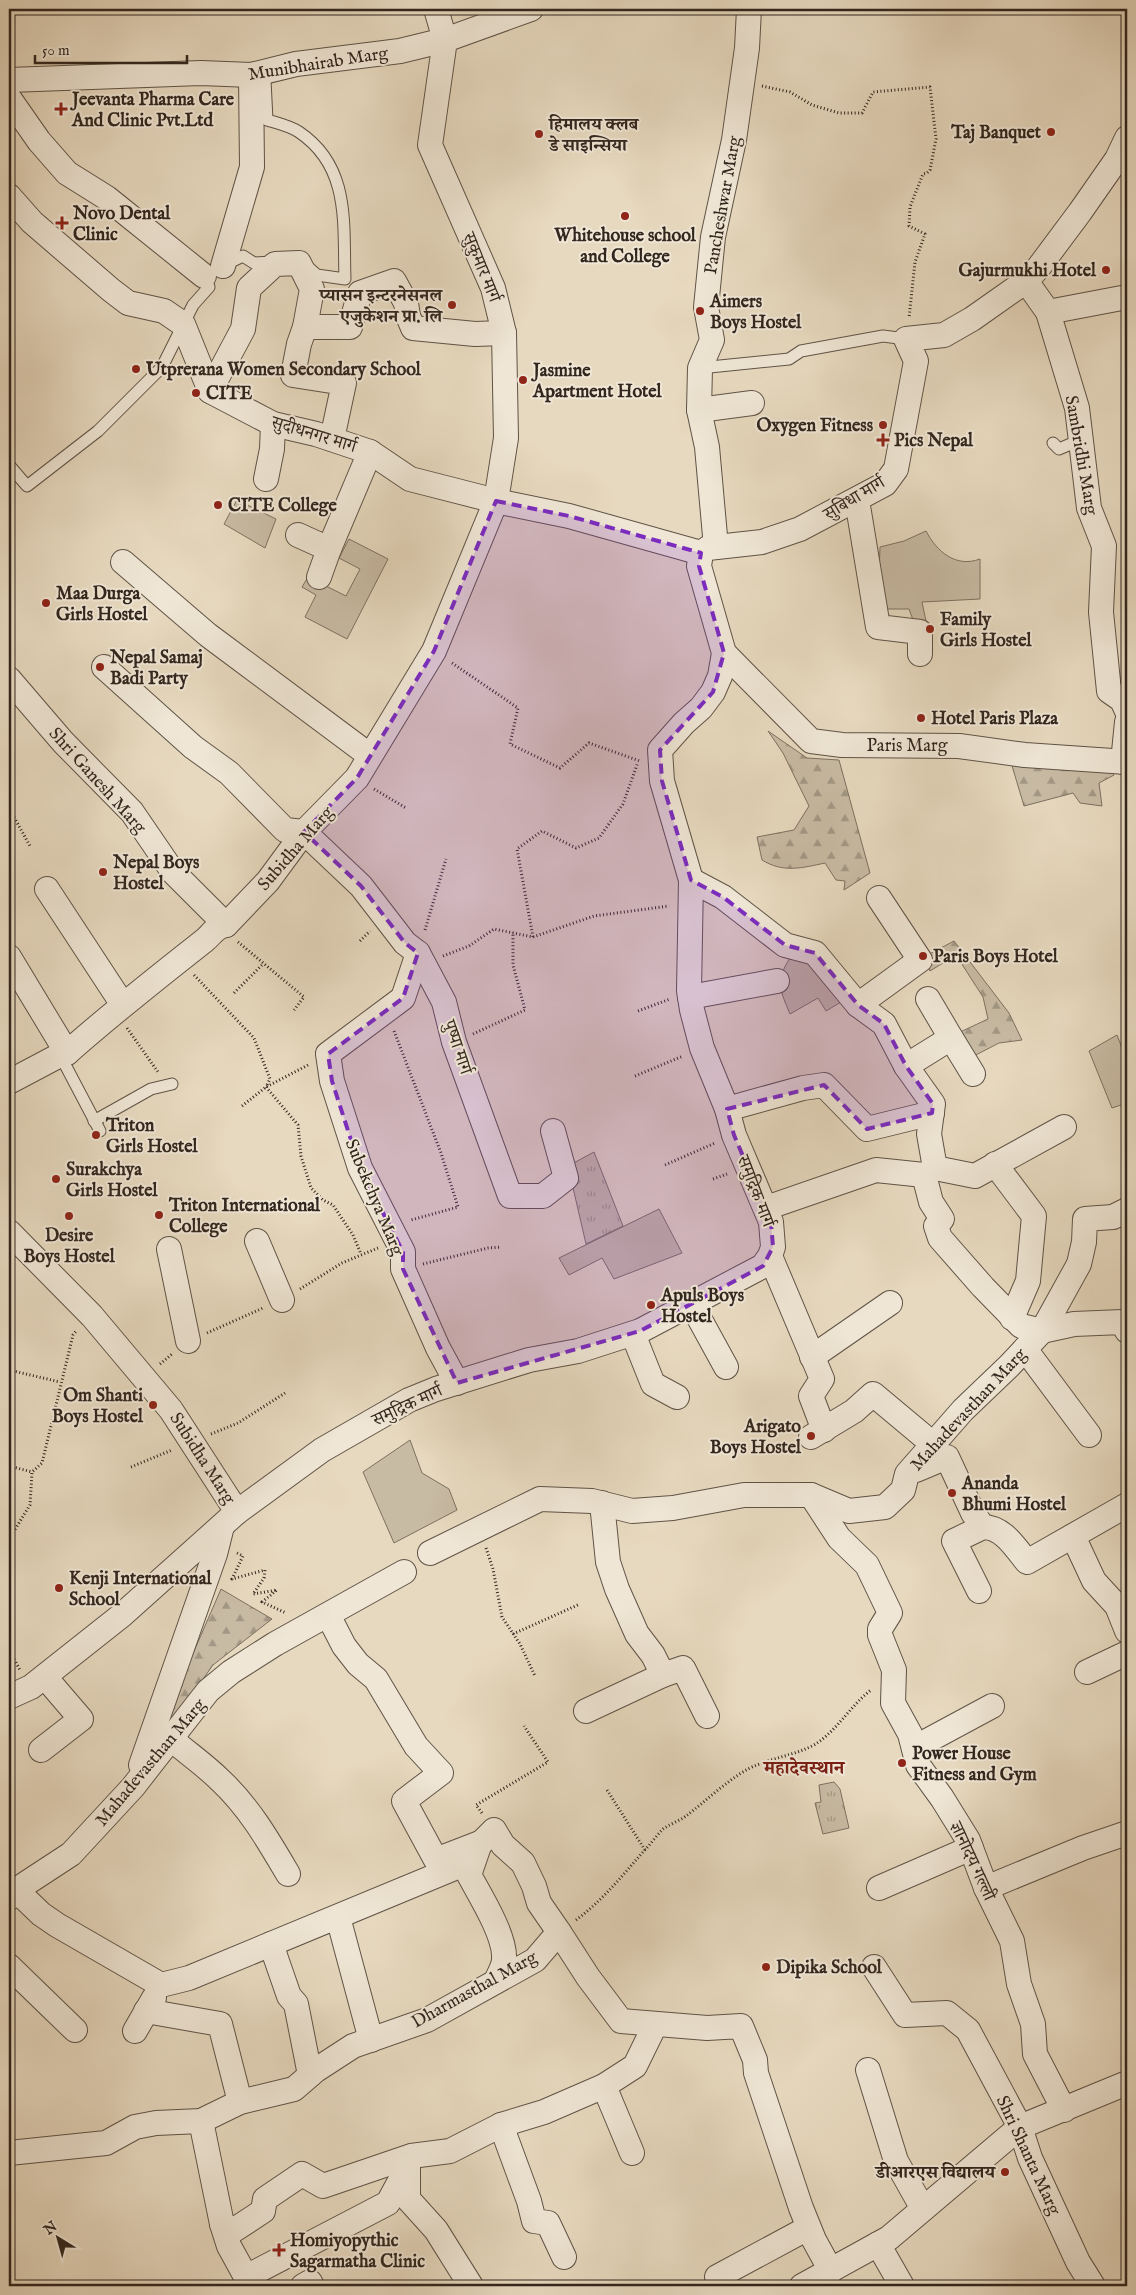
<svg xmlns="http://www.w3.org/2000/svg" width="1136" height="2295" font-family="'IM FELL English','Noto Serif Devanagari',serif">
<defs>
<pattern id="forest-firs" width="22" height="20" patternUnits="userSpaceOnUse" patternTransform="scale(1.25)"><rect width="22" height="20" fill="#c8bba4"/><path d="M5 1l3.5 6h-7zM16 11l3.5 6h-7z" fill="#a39885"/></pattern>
<pattern id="park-tufts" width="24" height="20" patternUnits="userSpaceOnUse" patternTransform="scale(1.25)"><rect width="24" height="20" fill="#c8bba4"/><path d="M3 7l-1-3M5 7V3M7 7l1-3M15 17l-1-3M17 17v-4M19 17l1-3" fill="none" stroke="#a39885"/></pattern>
</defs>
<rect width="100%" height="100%" fill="#e7d9bf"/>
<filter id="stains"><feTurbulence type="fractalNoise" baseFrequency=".004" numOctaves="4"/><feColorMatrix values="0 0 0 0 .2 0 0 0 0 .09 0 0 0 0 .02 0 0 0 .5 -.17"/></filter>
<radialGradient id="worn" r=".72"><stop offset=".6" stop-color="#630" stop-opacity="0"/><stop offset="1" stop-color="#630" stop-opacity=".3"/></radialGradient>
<!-- grass -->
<g fill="#c8bba4" stroke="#7d7061">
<polygon points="237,500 276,519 265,548 224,524"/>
<path d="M926,531C937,552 956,568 980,559V599L922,602L927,626L916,628L909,609H878L880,547L904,541Z"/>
<polygon points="349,539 388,559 347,639 305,617 316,595 302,587 308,577 346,596 360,569 339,558"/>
<path d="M804,955L841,1002L826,1011L818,998L790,1014C780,990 775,981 790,958Z"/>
<polygon points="1117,1035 1127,1061 1127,1103 1112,1108 1089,1051"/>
<polygon points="659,1209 682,1253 614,1279 602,1258 569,1275 559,1258"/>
<polygon points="410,1440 422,1473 449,1489 457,1510 394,1543 363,1472"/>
</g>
<!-- forest -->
<g fill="url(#forest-firs)" stroke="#7d7061">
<path d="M768,731L807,758L839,760L870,873L844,890L845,881L836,880L825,863C802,868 783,873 762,860L757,837L794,830L809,806L783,753Z"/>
<polygon points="1010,759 1111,766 1114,775 1099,783 1102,806 1080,803 1073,793 1024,806"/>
<polygon points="954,941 1009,1013 1022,1040 999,1043 970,1058 958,1033 988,1019 983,997 956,955 930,971 922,958"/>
<polygon points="221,1589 272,1619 213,1665 149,1755"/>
</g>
<!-- park -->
<g fill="url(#park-tufts)" stroke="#7d7061">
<polygon points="594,1152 623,1226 586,1244 568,1166"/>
<polygon points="834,1782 840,1789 849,1828 823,1834 815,1803 821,1802 819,1785"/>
</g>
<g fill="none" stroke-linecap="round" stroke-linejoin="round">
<defs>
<g id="lane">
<path d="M255,76L265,80L267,120C277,123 290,126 299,132C351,167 343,224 345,279L317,275L308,267"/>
<polyline points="226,264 243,256 254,263 273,262"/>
<polyline points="700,368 789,359 801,351 883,336 906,339"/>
<polyline points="1053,443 1059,449 1080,440"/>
<polyline points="9,465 27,486 98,431 162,367 193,305 209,287 204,276 207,274"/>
<polyline points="60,1055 100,1131"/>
<polyline points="94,1121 151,1089 172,1084"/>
</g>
<g id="street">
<polyline points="9,80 201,73 251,75 296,64 400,51 445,40 531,9"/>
<polyline points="9,98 39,141 67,173 107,198 204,276"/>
<polyline points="9,196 32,222 111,290 128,303 164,311 183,324 210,391 273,424 316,434 370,452 410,479 496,501 569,516 701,553 708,548 762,542 800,529 885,484 896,469 916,361 906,339 944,335 972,319 1026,281 1039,267 1080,212 1117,159 1127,138"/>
<polyline points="223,266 252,167 251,75"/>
<polyline points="1026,281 1048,312 1127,297"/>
<polyline points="1048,312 1077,408 1089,508 1104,546 1101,612 1109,691 1122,700 1127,711"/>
<polyline points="305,327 299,344 293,375 344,383 332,439"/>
<polyline points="210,391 243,329 249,288 275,264 299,263 312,289 305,327 350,327 360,293 394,281 406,303 408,316 413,328 475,334 504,333"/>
<polyline points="699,410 752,403"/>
<polyline points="266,479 272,449 273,424"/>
<polyline points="857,500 878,627 920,632 920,654"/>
<polyline points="298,535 329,549 370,452"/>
<polyline points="716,547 707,447 699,410 700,368 712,340 706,307 713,237 734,140 747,48 749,9"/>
<polyline points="123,562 208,635 369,755"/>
<polyline points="319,577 329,549"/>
<polyline points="724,653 811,741 842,745 959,746 1025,755 1127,762"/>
<polyline points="104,667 193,747 229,773 285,830 304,832"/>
<polyline points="9,679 63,742 132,812 173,872 226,925"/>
<polyline points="1123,762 1127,722"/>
<polyline points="304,832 361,886 405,943 418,953 444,1002 454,1042 510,1196 543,1196 566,1178 553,1131"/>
<polyline points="691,880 723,897 785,945 815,953 858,1005 884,1024 906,1066 933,1104 929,1134 935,1168 924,1175 931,1202 942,1219 936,1226 940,1238 983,1287 1021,1326 1042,1331 1074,1324 1122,1322 1127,1331"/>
<polyline points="47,889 123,1005"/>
<polyline points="418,953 403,998 328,1054 332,1081 360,1168 403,1252 403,1269 438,1348 457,1383"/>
<polyline points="9,957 67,1053"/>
<polyline points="690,997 777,981"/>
<polyline points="858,1005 920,960 879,898"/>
<polyline points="951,1038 973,1074"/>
<polyline points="906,1066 951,1038 928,999"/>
<path d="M9,1082L60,1055L67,1053C112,1013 158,977 205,940C212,934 216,926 226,925L268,881L304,832L357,778L434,651L496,501L506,438L504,333L493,288L430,145L445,40L436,9"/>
<polyline points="727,1109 803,1088 824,1085 867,1129 932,1113"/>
<polyline points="995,1164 1034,1216 1028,1281 1012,1318"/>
<polyline points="935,1168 975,1176 1064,1127"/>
<polyline points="766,1208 876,1170 924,1175"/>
<polyline points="9,1232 92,1316 171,1410 237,1512 122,1615 31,1687 9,1697"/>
<polyline points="257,1241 282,1300"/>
<polyline points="169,1249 188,1341"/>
<polyline points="770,1256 822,1379 811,1396 824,1430"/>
<polyline points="692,1305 726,1367"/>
<polyline points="633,1334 653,1384 677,1397"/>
<polyline points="1025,1349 1089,1435"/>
<polyline points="812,1357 890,1303"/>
<polyline points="811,1437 854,1411 873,1394 934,1445"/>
<path d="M916,1470L947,1457L973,1513L983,1527C1003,1527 1015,1547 1027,1562L1127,1505"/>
<polyline points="811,1495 839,1538 867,1565 890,1613 880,1629 880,1635 894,1670 893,1703 910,1734 918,1765 942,1798 968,1840 986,1888 1012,1941 1019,1984 1033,2024 1035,2054 1064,2110"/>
<polyline points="237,1512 322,1450 409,1400 436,1389 529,1360 578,1351 640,1331 763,1266 770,1256 773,1247 771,1222 734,1135 727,1109 702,1048 692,1010 689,991 691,880 662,781 660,750 684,723 701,708 713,692 720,676 724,653 699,566 701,553"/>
<polyline points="1073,1536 1094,1581 1117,1606 1127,1631"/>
<polyline points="430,1553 540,1499 592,1501 632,1511 673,1508 744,1495 811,1495 849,1511 885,1507 903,1490 907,1474 963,1410 1009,1366 1042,1331 1079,1264 1084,1242 1085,1219 1113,1217 1127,1210"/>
<polyline points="979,1591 954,1541 983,1527"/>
<path d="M328,1615L344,1646L358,1664L376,1679L416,1746L441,1773L404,1801L436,1860L480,1843L469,1875C480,1895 506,1937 504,1959C504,1966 499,1974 496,1981"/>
<polyline points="1087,1672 1127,1653"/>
<polyline points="663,1675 683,1668 707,1716"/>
<polyline points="586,1711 663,1675 653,1655 637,1634 617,1589 608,1562 602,1503"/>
<path d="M170,1738C186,1752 205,1765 220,1780C249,1807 268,1840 288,1874"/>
<polyline points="914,1748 992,1706"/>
<polyline points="41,1750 81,1719 45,1677"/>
<polyline points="141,1765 215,1554 222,1526"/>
<polyline points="879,1888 971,1848"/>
<polyline points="986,1888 1083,1848 1127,1833"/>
<polyline points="16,1890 41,1914 57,1925 161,1985 189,1978 457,1867 494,1830 503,1845 523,1863 534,1886 539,1903 559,1932"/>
<polyline points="9,1898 16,1890 71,1854 133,1787 208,1691 231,1672 275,1644 404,1572"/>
<polyline points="338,1917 371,2040"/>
<polyline points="271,1944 289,1996 296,2004 310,2075"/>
<polyline points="9,1966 75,2030"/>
<polyline points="874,1967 905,2015 947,2013 968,2030 1020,2127 1030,2158 1078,2262 1093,2286"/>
<polyline points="146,2011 220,2024 240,2102"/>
<polyline points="135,2031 154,1998"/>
<polyline points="868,2070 896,2161 923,2209"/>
<polyline points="604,2086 632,2153"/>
<polyline points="201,2121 222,2224 229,2246 246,2277 388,2203 407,2168"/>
<polyline points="501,2125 529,2201 534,2221 548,2223 564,2257"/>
<polyline points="9,2153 106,2143 135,2127 156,2123 201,2121 240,2102 294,2089 316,2070 353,2046 427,2020 535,1960 559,1932 588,1977 621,2021 707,2028 741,2026 755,2060 756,2073 801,2208 814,2240 831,2271"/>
<polyline points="408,2166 408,2199 436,2230 471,2286"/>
<polyline points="222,2224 234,2230 263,2211 265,2199 302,2174 323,2186 411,2156 450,2151 501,2125 544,2112 604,2086 635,2066 655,2025"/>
<polyline points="878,2244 902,2286"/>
<polyline points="717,2277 808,2228"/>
<polyline points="303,2286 310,2282 312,2286"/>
<polyline points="802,2286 889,2238 1020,2127 1127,2083"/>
</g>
</defs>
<!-- lane casing -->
<use href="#lane" stroke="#5f5346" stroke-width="13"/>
<!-- street casing -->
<use href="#street" stroke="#5f5346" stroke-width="26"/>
<!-- path -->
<g stroke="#32261e" stroke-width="3" stroke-dasharray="1 2.5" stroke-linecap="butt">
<polyline points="762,86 790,92 812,105 839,113 862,113 873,92 930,87 936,139 930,170 927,173 923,174 910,207 909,226 925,234 915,262 909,318"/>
<polyline points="452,663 518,708 510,744 560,768 589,743 640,761"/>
<polyline points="374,789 406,808"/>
<polyline points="9,808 30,846"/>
<polyline points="425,930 446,859"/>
<polyline points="533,937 517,849 542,831 576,848 599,838 623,804 638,762"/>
<polyline points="360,941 370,931"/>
<polyline points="238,942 304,997 294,1010"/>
<polyline points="443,956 469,946 494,929 533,937 594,916 669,906"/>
<polyline points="194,975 254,1038 270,1079 266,1087 298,1125 301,1156 311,1188 323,1200 333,1205 353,1235 361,1254"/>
<polyline points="234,993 263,964"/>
<polyline points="638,1011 670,999"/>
<polyline points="127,1028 158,1072"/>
<polyline points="394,1031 441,1153 458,1207 411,1220"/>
<polyline points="473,1034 525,1010 513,965 513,932"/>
<polyline points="635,1076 683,1056"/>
<polyline points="242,1106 266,1087 308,1065"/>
<polyline points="665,1165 715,1143"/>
<polyline points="713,1179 727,1174"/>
<polyline points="423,1264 488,1248 501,1247"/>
<polyline points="300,1289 342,1263 378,1248"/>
<polyline points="207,1333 263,1308"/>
<polyline points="160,1364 172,1354"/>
<polyline points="9,1370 60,1382"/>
<polyline points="211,1434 238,1423 285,1393"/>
<polyline points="9,1466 32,1472"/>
<polyline points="131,1467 172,1450"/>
<polyline points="9,1530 14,1531 30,1505 32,1472 42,1463 73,1335 77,1330"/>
<polyline points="486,1548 493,1569 502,1617 520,1644 535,1676"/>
<polyline points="237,1553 243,1556 232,1579 265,1570 264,1578 253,1594 277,1590 262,1602 286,1613"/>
<polyline points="513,1634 580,1604"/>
<polyline points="9,1650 20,1670"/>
<polyline points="607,1790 645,1850"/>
<polyline points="482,1813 476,1805 548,1762 524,1726"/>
<path d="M576,1920C602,1901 622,1876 643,1852C650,1845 656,1836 663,1829C670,1824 679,1821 686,1816C705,1802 736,1772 757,1765C776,1757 795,1755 814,1745C837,1731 850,1706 871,1690"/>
<polyline points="9,2284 10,2286"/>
</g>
<!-- lane -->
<use href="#lane" stroke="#efe6d5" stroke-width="11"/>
<!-- street -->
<use href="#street" stroke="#efe6d5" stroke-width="24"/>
</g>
<!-- marked area -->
<path fill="#7b2cbf" fill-opacity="0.2" stroke="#7b2cbf" stroke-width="4" stroke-dasharray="10 6" stroke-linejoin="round" d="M496,501L569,516L701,553L699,566L724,653L713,692L660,750L662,781L691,880L723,897L785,945L815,953L858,1005L884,1024L906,1066L933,1104L932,1113L867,1129L824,1085L727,1109L734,1135L771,1222L773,1247L763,1266L640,1331L457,1383L403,1269V1252L360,1168L332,1081L328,1054L403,998L418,953L405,943L361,886L304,832L357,778L434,651Z"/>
<!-- markers -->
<g fill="#8f2418" stroke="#efe6d5" stroke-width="2">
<path d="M58.5 101.5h5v5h5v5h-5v5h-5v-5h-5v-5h5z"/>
<circle cx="1051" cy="132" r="5"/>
<circle cx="539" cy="134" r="5"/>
<circle cx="625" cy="216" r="5"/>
<path d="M59.5 215.5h5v5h5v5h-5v5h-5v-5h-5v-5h5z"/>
<circle cx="1106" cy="270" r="5"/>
<circle cx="452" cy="305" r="5"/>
<circle cx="700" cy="311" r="5"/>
<circle cx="136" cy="369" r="5"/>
<circle cx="523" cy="380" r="5"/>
<circle cx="196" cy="393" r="5"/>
<circle cx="883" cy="425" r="5"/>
<path d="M880.5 432.5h5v5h5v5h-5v5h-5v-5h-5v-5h5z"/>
<circle cx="218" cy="505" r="5"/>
<circle cx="46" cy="603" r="5"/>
<circle cx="930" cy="629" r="5"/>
<circle cx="100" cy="667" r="5"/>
<circle cx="921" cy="718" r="5"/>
<circle cx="103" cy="872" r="5"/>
<circle cx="923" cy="956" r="5"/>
<circle cx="96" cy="1135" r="5"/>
<circle cx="56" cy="1179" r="5"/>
<circle cx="159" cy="1215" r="5"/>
<circle cx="69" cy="1216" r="5"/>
<circle cx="651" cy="1305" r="5"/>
<circle cx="153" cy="1405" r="5"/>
<circle cx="811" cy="1436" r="5"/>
<circle cx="952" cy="1493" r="5"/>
<circle cx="59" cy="1588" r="5"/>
<circle cx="902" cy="1763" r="5"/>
<circle cx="766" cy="1967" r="5"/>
<circle cx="1005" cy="2172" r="5"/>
<path d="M276.5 2242.5h5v5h5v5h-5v5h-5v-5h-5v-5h5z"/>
</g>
<g text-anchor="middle" stroke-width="4" stroke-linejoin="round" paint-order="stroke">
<!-- street labels -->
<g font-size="18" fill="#32261e" stroke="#efe6d5">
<text transform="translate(318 63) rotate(-9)" y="6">Munibhairab Marg</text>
<text transform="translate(722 205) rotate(-80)" y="6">Pancheshwar Marg</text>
<text transform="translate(482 267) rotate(68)" y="6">सुकुमार मार्ग</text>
<text transform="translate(314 434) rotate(17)" y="6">सुदीधनगर मार्ग</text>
<text transform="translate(1082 455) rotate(80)" y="6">Sambridhi Marg</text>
<text transform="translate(854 498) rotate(-31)" y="6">सुबिधा मार्ग</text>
<text x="907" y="751">Paris Marg</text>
<text transform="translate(98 780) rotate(48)" y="6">Shri Ganesh Marg</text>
<text transform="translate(295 848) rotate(-49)" y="6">Subidha Marg</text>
<text transform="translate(458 1047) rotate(71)" y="6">पुष्पा मार्ग</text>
<text transform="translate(756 1191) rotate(69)" y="6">समुद्रिक मार्ग</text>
<text transform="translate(375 1197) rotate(67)" y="6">Subekchya Marg</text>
<text transform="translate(407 1405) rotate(-25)" y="6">समुद्रिक मार्ग</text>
<text transform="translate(968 1409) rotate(-47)" y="6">Mahadevasthan Marg</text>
<text transform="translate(203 1458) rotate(57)" y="6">Subidha Marg</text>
<text transform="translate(150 1762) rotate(-50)" y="6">Mahadevasthan Marg</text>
<text transform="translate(973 1861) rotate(65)" y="6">ज्ञानोदय गल्ली</text>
<text transform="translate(474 1989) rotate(-29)" y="6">Dharmasthal Marg</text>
<text transform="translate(1029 2155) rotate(65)" y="6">Shri Shanta Marg</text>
</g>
<!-- poi labels -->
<g font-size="18" font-weight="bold" fill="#32261e" stroke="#efe6d5" text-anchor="start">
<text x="72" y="105">Jeevanta Pharma Care<tspan x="72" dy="21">And Clinic Pvt.Ltd</tspan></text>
<text x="549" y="130">हिमालय क्लब<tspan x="549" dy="21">डे साइन्सिया</tspan></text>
<text x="1041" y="138" text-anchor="end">Taj Banquet</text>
<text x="73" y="219">Novo Dental<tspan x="73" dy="21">Clinic</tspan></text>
<text x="625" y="241" text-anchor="middle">Whitehouse school<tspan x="625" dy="21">and College</tspan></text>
<text x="1096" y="276" text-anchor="end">Gajurmukhi Hotel</text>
<text x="442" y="301" text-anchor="end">प्यासन इन्टरनेसनल<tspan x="442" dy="21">एजुकेशन प्रा. लि</tspan></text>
<text x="710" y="307">Aimers<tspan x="710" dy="21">Boys Hostel</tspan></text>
<text x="146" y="375">Utprerana Women Secondary School</text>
<text x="533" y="376">Jasmine<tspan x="533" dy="21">Apartment Hotel</tspan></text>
<text x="206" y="399">CITE</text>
<text x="873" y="431" text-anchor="end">Oxygen Fitness</text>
<text x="894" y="446">Pics Nepal</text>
<text x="228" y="511">CITE College</text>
<text x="56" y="599">Maa Durga<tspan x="56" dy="21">Girls Hostel</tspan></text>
<text x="940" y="625">Family<tspan x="940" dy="21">Girls Hostel</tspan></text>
<text x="110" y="663">Nepal Samaj<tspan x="110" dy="21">Badi Party</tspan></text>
<text x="931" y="724">Hotel Paris Plaza</text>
<text x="113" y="868">Nepal Boys<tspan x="113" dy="21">Hostel</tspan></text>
<text x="933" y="962">Paris Boys Hotel</text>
<text x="106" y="1131">Triton<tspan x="106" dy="21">Girls Hostel</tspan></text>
<text x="66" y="1175">Surakchya<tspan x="66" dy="21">Girls Hostel</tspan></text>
<text x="169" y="1211">Triton International<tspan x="169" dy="21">College</tspan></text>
<text x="69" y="1241" text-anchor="middle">Desire<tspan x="69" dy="21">Boys Hostel</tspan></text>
<text x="661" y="1301">Apuls Boys<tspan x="661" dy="21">Hostel</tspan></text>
<text x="143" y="1401" text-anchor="end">Om Shanti<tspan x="143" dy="21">Boys Hostel</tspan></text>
<text x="801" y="1432" text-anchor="end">Arigato<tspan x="801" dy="21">Boys Hostel</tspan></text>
<text x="962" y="1489">Ananda<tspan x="962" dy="21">Bhumi Hostel</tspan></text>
<text x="69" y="1584">Kenji International<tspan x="69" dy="21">School</tspan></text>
<text x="912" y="1759">Power House<tspan x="912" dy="21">Fitness and Gym</tspan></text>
<text x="776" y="1973">Dipika School</text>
<text x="995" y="2178" text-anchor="end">डीआरएस विद्यालय</text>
<text x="290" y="2246">Homiyopythic<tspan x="290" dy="21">Sagarmatha Clinic</tspan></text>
</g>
<!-- neighbourhood labels -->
<g font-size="19" font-weight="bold" fill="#7a1f14" stroke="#efe6d5">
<text x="804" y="1774">महादेवस्थान</text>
</g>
</g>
<!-- margin -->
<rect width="1136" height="2295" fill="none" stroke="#e7d9bf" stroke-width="30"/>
<rect x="10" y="10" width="1116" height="2275" fill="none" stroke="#32261e" stroke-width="2.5"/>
<rect x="15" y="15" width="1106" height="2265" fill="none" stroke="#32261e"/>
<!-- north arrow -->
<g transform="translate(58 2238) rotate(323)" stroke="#efe6d5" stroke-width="4" paint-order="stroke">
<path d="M0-4L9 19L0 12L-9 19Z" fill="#32261e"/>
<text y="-8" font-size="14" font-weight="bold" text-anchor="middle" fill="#32261e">N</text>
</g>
<!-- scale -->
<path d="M35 55v8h152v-8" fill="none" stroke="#32261e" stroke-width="2.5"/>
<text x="42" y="55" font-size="15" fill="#32261e" stroke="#efe6d5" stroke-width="4" paint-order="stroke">50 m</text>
<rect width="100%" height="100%" filter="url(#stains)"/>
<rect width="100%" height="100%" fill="url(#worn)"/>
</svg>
